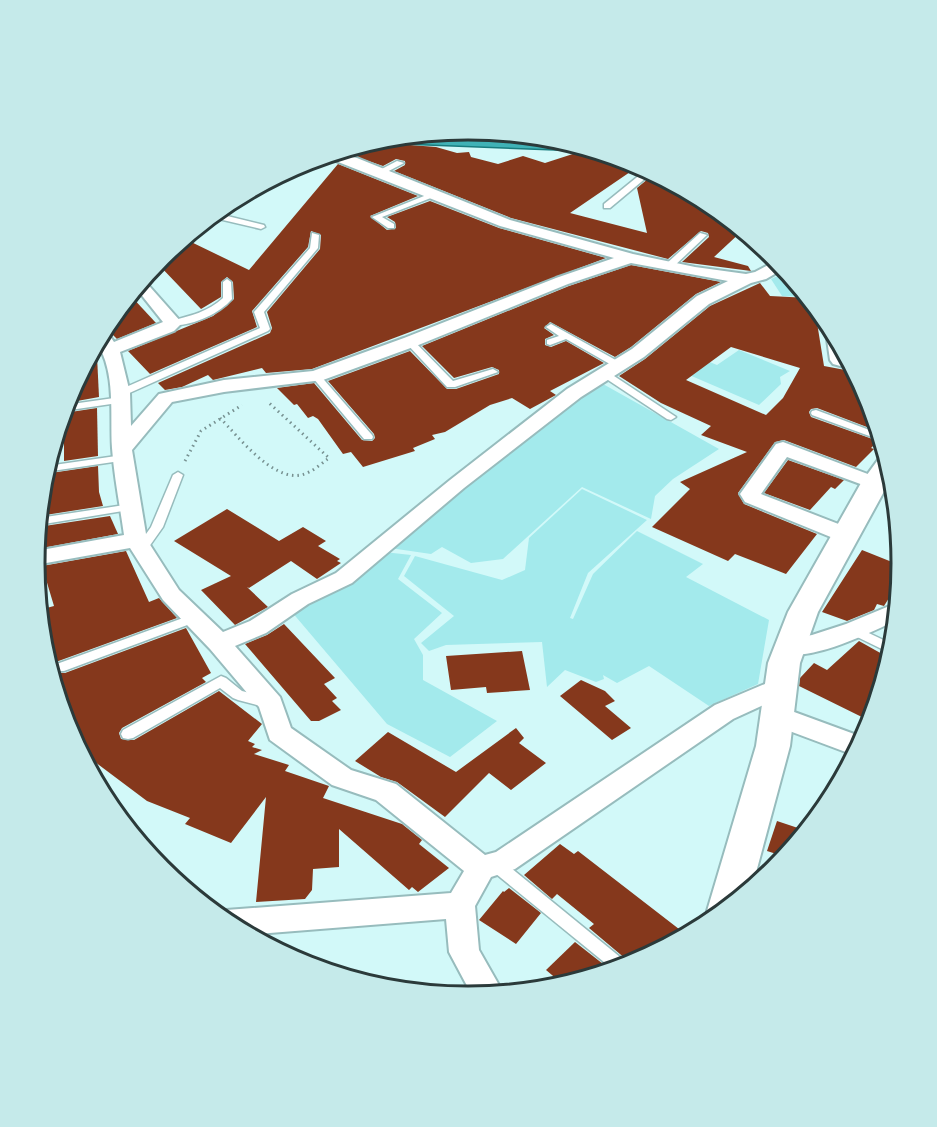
<svg xmlns="http://www.w3.org/2000/svg" width="937" height="1127" font-family="Poppins,sans-serif">
<rect width="100%" height="100%" fill="#d2f9f9"/>
<!-- green -->
<g fill="#a3eaec">
<polygon points="780,275 791,275 809,297 782,296 771,279"/>
<polygon points="739,350 790,371 780,377 781,384 759,405 666,365 683,351 717,365"/>
<polygon points="603,384 719,449 673,479 655,496 651,519 582,487 503,559 471,563 442,547 431,554 383,547 565,406"/>
<polygon points="582,489 647,520 588,573 570,618 573,619 593,574 637,531 703,564 686,577 769,620 758,684 709,706 649,666 617,683 603,675 604,679 596,682 565,670 547,687 542,642 446,645 429,651 421,643 454,616 404,576 415,556 502,580 525,570 529,538"/>
<polygon points="384,552 411,555 398,579 442,613 414,639 423,655 423,680 497,721 450,757 387,724 291,611"/>
</g>
<!-- building -->
<g fill="#85381c" fill-rule="evenodd">
<polygon points="372,142 436,147 457,153 469,152 471,157 498,164 523,156 545,163 579,152 600,152 635,163 645,168 635,176 633,170 570,213 647,233 637,188 655,173 710,203 743,230 714,257 748,266 751,271 682,262 709,237 708,233 701,231 668,259 511,218 394,171 405,165 405,161 396,159 383,166 348,154 353,147"/>
<polygon points="338,164 418,196 370,216 387,230 396,228 395,222 387,217 430,201 499,228 606,258 312,369 266,373 262,368 213,380 208,375 182,387 165,390 158,383 270,333 272,328 267,312 320,249 321,235 311,231 308,247 252,311 257,327 150,374 128,351 213,316 234,299 233,282 227,277 221,282 221,297 201,309 157,263 181,240 187,240 249,270"/>
<polygon points="631,265 721,282 696,294 631,347 615,357 550,322 544,328 554,335 545,339 545,345 551,347 566,341 604,363 550,391 556,395 530,409 512,398 490,405 445,432 432,435 435,439 413,448 415,451 363,467 351,452 343,454 318,419 313,416 308,418 297,404 294,405 277,388 314,383 362,440 372,441 375,438 374,434 328,381 410,351 447,389 456,389 499,374 499,370 492,367 454,378 422,346 569,286"/>
<path d="M760,283L770,296L809,298L814,304L824,366L856,372L870,398L880,432L817,408L811,409L809,412L811,417L878,441L871,448L874,449L856,467L784,440L775,442L738,493L744,504L817,534L786,574L735,554L728,561L652,527L690,489L680,482L747,452L701,435L711,426L661,403L619,376L645,359L710,306ZM731,347L800,368L783,398L766,415L686,380Z"/>
<polygon points="130,295 156,323 117,339 105,327"/>
<polygon points="90,356 97,356 99,397 66,403"/>
<polygon points="97,408 98,456 64,461 64,413"/>
<polygon points="788,460 844,480 835,489 831,487 810,510 764,493"/>
<polygon points="98,466 99,492 103,506 39,516 41,502 44,501 44,474"/>
<polygon points="227,509 279,541 303,527 326,541 318,546 340,559 337,561 341,563 317,579 291,561 249,588 247,587 268,607 235,625 201,590 231,576 174,541"/>
<polygon points="110,516 118,534 37,549 38,527"/>
<polygon points="862,550 902,566 900,592 894,590 884,606 877,604 874,610 847,621 822,612"/>
<polygon points="126,551 149,602 159,598 177,618 53,663 50,667 52,672 65,673 186,628 211,673 202,678 206,682 122,728 119,733 121,739 134,740 219,691 262,724 248,741 255,744 252,747 262,750 254,754 289,765 285,771 329,786 323,798 402,824 422,840 419,844 449,868 418,892 412,887 409,890 339,829 339,867 313,869 312,890 305,899 256,902 266,797 231,843 185,824 190,818 147,801 79,750 67,729 43,648 39,610 54,606 42,566"/>
<polygon points="284,624 335,678 324,684 337,698 332,701 341,710 319,721 311,721 245,644 267,635"/>
<polygon points="859,641 891,659 872,722 799,686 800,678 814,663 827,670"/>
<polygon points="522,651 530,690 487,693 486,687 451,690 446,656"/>
<polygon points="581,680 605,691 615,701 605,706 631,728 612,740 560,696"/>
<polygon points="516,728 524,738 519,743 546,763 511,790 489,773 445,817 397,782 381,777 355,761 388,732 456,772"/>
<polygon points="777,821 807,831 786,857 767,851"/>
<polygon points="560,844 574,854 578,851 688,936 633,965 589,928 594,924 557,894 552,899 524,875"/>
<polygon points="509,888 541,913 516,944 479,920 503,891 504,892"/>
<polygon points="575,942 612,971 565,986 546,970"/>
</g>
<g fill="none" stroke-linecap="round" stroke-linejoin="round">
<defs>
<g id="service">
<polygon points="397,161 404,163 383,174 376,172"/>
<polygon points="647,169 653,172 610,208 604,208 604,204"/>
<polygon points="434,192 441,194 382,217 394,224 394,228 388,228 372,217"/>
<polygon points="215,213 264,225 265,227 261,229 210,217"/>
<polygon points="312,233 319,235 318,248 264,312 270,329 268,331 125,395 117,395 117,391 260,328 254,312 310,248"/>
<polygon points="700,233 707,235 672,268 666,268 666,264"/>
<path d="M227,279L231,282L232,299C219,314 191,327 170,325V321C190,316 208,312 223,298V282Z"/>
<polygon points="551,324 621,363 623,365 621,367 615,367 566,339 550,345 547,344 547,340 559,336 546,327"/>
<polygon points="410,339 413,340 453,381 493,369 498,372 455,387 447,387 407,344 405,342"/>
<polygon points="110,347 115,350 113,352 91,354 94,348"/>
<polygon points="605,371 608,372 676,417 671,420 667,419 602,376 600,374"/>
<polygon points="316,373 319,374 372,435 373,437 372,439 364,439 313,378 313,374"/>
<polygon points="121,397 125,398 125,402 63,411 65,405"/>
<polygon points="816,410 880,434 883,441 812,415 811,413 812,411"/>
<polygon points="123,455 127,456 128,458 127,460 45,472 47,466"/>
<polygon points="178,472 183,475 163,527 146,551 138,551 136,548 151,527 173,475"/>
<polygon points="131,504 135,505 137,507 135,509 38,525 39,518"/>
<polygon points="194,614 198,615 200,618 198,621 64,671 54,671 52,668 54,665"/>
<polygon points="854,626 894,645 892,654 849,633 848,630 849,627"/>
<polygon points="221,676 226,678 242,691 273,699 275,703 273,707 268,708 238,700 233,698 220,688 133,738 128,739 123,738 121,734 123,730"/>
<polygon points="495,858 500,859 631,966 615,971 490,869 487,864 490,859"/>
</g>
<g id="minor">
<path d="M335,153L357,158L510,220L633,254L695,267L746,274L755,272L778,260L785,268L766,279L751,283L709,304L644,357L581,397L464,488L352,583L308,604L266,633L235,646L280,697L291,728L351,770L396,784L485,855L496,852L715,705L772,681L781,678L790,681L794,687L790,693L733,719L515,869L491,877L475,906L479,950L504,994L473,997L449,952L446,919L246,935L215,914L226,910L451,893L464,871L376,800L332,785L270,740L259,707L210,649L163,600L130,548L35,565L36,551L124,535C120,506 114,477 112,448C110,413 116,373 97,343L103,331L107,332L114,342L163,322L136,288L143,279L182,323L174,331L120,352L130,393L131,426L159,394L224,380L313,371L404,338L556,278L614,258L500,226L323,156ZM631,263L728,281L697,296L632,349L567,389L450,480L336,573L292,594L250,621L223,632L179,590L147,540L132,450L172,402L224,392L323,380L416,346L568,284Z"/>
<polygon points="832,327 855,370 833,364 830,360 826,332"/>
<polygon points="783,442 881,479 884,483 881,487 874,489 787,457 761,494 854,530 857,535 854,540 846,542 838,540 745,502 740,494 776,444"/>
<path d="M899,602L897,620C869,633 812,662 781,653L778,647L781,641L812,635L846,624Z"/>
<polygon points="777,706 786,709 865,738 856,756 851,754 768,723 764,716 768,709"/>
</g>
<polygon id="tertiary" points="887,455 893,475 818,612 800,663 790,746 751,891 712,922 707,911 756,746 768,663 788,612 861,483 880,457"/>
<polygon id="trunk" points="436,133 543,137 583,147 575,150 395,143 388,141 386,138"/>
</defs>
<!-- service casing -->
<use href="#service" stroke="#97bcbd" stroke-width="3"/>
<!-- minor casing -->
<use href="#minor" stroke="#97bcbd" stroke-width="4"/>
<!-- tertiary casing -->
<use href="#tertiary" stroke="#97bcbd" stroke-width="4"/>
<!-- trunk casing -->
<use href="#trunk" stroke="#197c7e" stroke-width="3"/>
<!-- path -->
<g stroke="#779191" stroke-width="3" stroke-dasharray="1.5 4" stroke-linecap="butt">
<path d="M220,418C238,436 272,481 301,475C311,473 321,464 329,458L267,401"/>
<polyline points="185,461 201,431 242,405"/>
</g>
<!-- service -->
<use href="#service" fill="#fff" fill-rule="evenodd"/>
<!-- minor -->
<use href="#minor" fill="#fff" fill-rule="evenodd"/>
<!-- tertiary -->
<use href="#tertiary" fill="#fff" fill-rule="evenodd"/>
<!-- trunk -->
<use href="#trunk" fill="#40b2b6" fill-rule="evenodd"/>
</g>
<!-- crop -->
<path d="M0 0H937V1127H0ZM45 563a423 423 0 1 1 846 0a423 423 0 1 1-846 0Z" fill="#c5eaea" fill-rule="evenodd"/>
<path fill="none" stroke="#2b3a3a" stroke-width="3" d="M45 563a423 423 0 1 1 846 0a423 423 0 1 1-846 0Z"/>
</svg>
